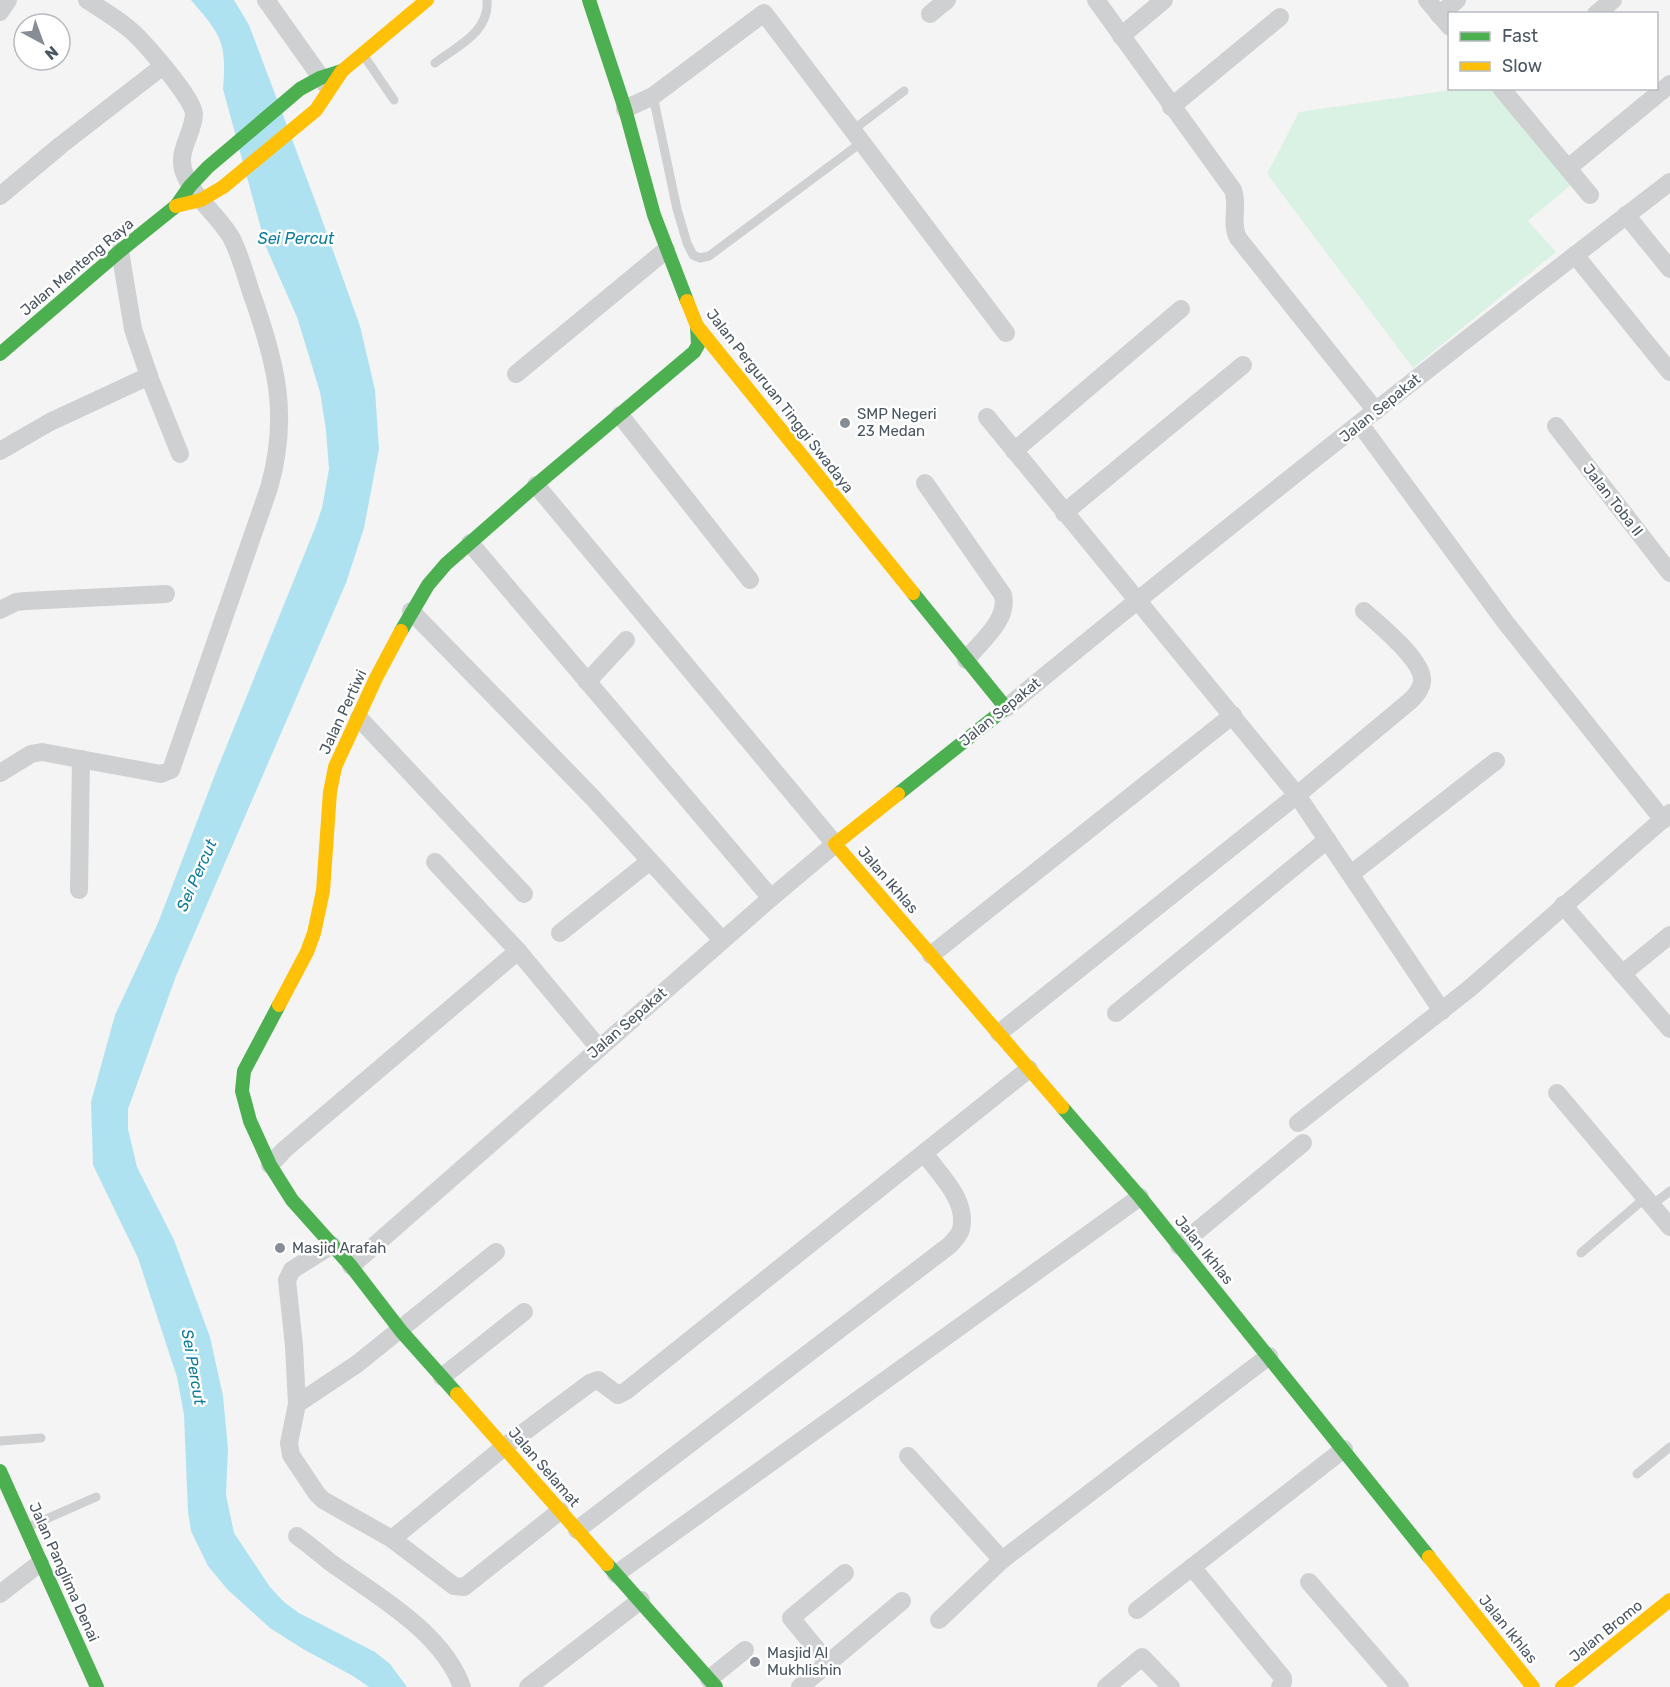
<svg xmlns="http://www.w3.org/2000/svg" width="1670" height="1687" font-family="Rubik,sans-serif">
<rect width="100%" height="100%" fill="#f4f4f4"/>
<!-- green -->
<polygon fill="#d9f2e3" points="1494,88 1572,184 1528,221 1556,252 1413,368 1267,174 1299,112 1458,89"/>
<!-- water -->
<path fill="#aee2f0" d="M191,0H234L249,25L316,203L360,326L375,390L379,449L364,528L346,583L176,976L128,1109V1129L137,1167L174,1240L210,1337L223,1396L228,1449L226,1495L234,1533L270,1587L284,1602L299,1613L375,1652L390,1664L407,1687H369L353,1676L303,1649L270,1628L228,1590L208,1566L191,1531L188,1512L184,1415L177,1377L138,1258L93,1165L91,1102L115,1015L158,923L216,772L315,528L322,508L329,469L326,430L320,392L297,317L266,247L223,89C227,42 221,35 191,0Z"/>
<g fill="none" stroke-linecap="round" stroke-linejoin="round">
<!-- lane -->
<g stroke="#ced0d2" stroke-width="9">
<polyline points="364,56 394,100"/>
<path d="M435,63C457,46 490,32 487,0"/>
<polyline points="653,96 677,209 687,243 693,255 700,258 709,256 862,142"/>
<polyline points="853,130 904,91"/>
<polyline points="1652,1205 1670,1191"/>
<polyline points="1581,1253 1645,1198"/>
<polyline points="0,1441 41,1438"/>
<polyline points="1637,1474 1670,1447"/>
<polyline points="30,1526 96,1497"/>
</g>
<!-- street -->
<g stroke="#ced0d2" stroke-width="18">
<polyline points="266,0 327,86"/>
<path d="M1096,0L1233,190C1239,206 1230,223 1238,238L1376,411"/>
<polyline points="1427,0 1450,27"/>
<polyline points="0,12 8,0"/>
<polyline points="930,14 947,0"/>
<polyline points="1596,14 1613,0"/>
<polyline points="1439,15 1457,0"/>
<polyline points="1121,36 1164,0"/>
<polyline points="1501,88 1590,195"/>
<polyline points="1171,107 1280,17"/>
<polyline points="625,109 653,96 764,13 1006,333"/>
<polyline points="1568,168 1670,84"/>
<polyline points="0,196 61,145 163,66"/>
<polyline points="1626,215 1670,269"/>
<polyline points="120,251 133,329 150,379 180,454"/>
<polyline points="1575,255 1670,372"/>
<polyline points="516,374 666,250"/>
<polyline points="620,415 750,580"/>
<polyline points="987,417 1297,795 1442,1011"/>
<polyline points="1360,424 1506,623 1663,820"/>
<polyline points="1556,426 1670,573"/>
<polyline points="0,451 50,422 149,376"/>
<polyline points="1014,451 1181,309"/>
<path d="M925,483L1003,595C1009,620 981,641 966,660"/>
<polyline points="1064,513 1243,365"/>
<polyline points="470,543 771,898"/>
<polyline points="0,610 16,602 25,601 166,594"/>
<polyline points="411,611 593,798 722,940"/>
<polyline points="587,682 626,640"/>
<path d="M1006,708C1224,528 1446,354 1670,182"/>
<polyline points="359,718 524,894"/>
<path d="M0,773L31,754L42,752L161,774L171,770L269,488C290,415 276,362 251,292C245,274 240,254 231,237C218,215 195,199 185,175C175,152 193,136 194,114C194,99 142,39 128,28C116,18 101,9 87,0"/>
<polyline points="1351,874 1496,761"/>
<polyline points="79,890 81,759"/>
<polyline points="1563,905 1670,1029"/>
<polyline points="560,933 650,861"/>
<polyline points="518,951 599,1048"/>
<polyline points="931,955 1233,715"/>
<polyline points="1622,974 1670,935"/>
<polyline points="1116,1013 1327,840"/>
<path d="M999,1033L1297,795L1410,701C1415,696 1421,690 1422,682C1425,661 1379,625 1364,611"/>
<polyline points="1557,1093 1670,1227"/>
<polyline points="1298,1123 1469,989 1670,813"/>
<polyline points="270,1165 284,1150 518,951 435,862"/>
<polyline points="332,1245 292,1270 287,1280 294,1346 297,1404 289,1443 291,1455 317,1494 323,1500 392,1539 454,1586 464,1587 560,1511"/>
<polyline points="1179,1246 1303,1143"/>
<polyline points="351,1266 771,898 835,844 536,485"/>
<polyline points="442,1377 524,1312"/>
<polyline points="297,1404 357,1364 496,1252"/>
<polyline points="908,1456 1002,1560"/>
<path d="M577,1530L950,1245C954,1240 960,1235 961,1229C968,1200 939,1174 924,1153"/>
<path d="M297,1536C308,1544 319,1553 330,1562C375,1595 442,1631 462,1687"/>
<polyline points="392,1539 504,1447 590,1383 598,1380 618,1395 626,1391 1029,1069"/>
<polyline points="1192,1567 1283,1678 1283,1682 1280,1687"/>
<polyline points="616,1574 1140,1197"/>
<polyline points="1309,1582 1400,1687"/>
<polyline points="0,1594 40,1563"/>
<polyline points="1137,1610 1344,1449"/>
<polyline points="939,1620 1002,1560 1269,1356"/>
<polyline points="828,1663 791,1618 845,1573"/>
<polyline points="709,1679 745,1650"/>
<polyline points="528,1687 641,1600"/>
<polyline points="800,1687 902,1601"/>
<polyline points="1106,1687 1142,1657 1171,1687"/>
</g>
<!-- fast -->
<g stroke="#4caf50" stroke-width="14">
<polyline points="589,0 625,109 654,215 687,301"/>
<polyline points="0,354 120,251 176,206 190,186 208,167 300,89 320,78 342,71"/>
<polyline points="401,631 428,585 446,564 536,485 694,352 698,345 697,326"/>
<polyline points="898,794 1006,708 913,593"/>
<polyline points="279,1005 244,1071 242,1091 250,1121 270,1165 292,1200 351,1266 401,1331 457,1394"/>
<polyline points="1062,1107 1140,1197 1429,1557"/>
<polyline points="0,1471 97,1687"/>
<polyline points="607,1564 716,1687"/>
</g>
<!-- slow -->
<g stroke="#ffc107" stroke-width="14">
<polyline points="176,206 201,200 223,187 316,110 342,71 427,0"/>
<polyline points="687,301 697,326 913,593"/>
<polyline points="898,794 835,844 1062,1107"/>
<polyline points="279,1005 307,952 314,933 323,891 330,792 335,767 376,678 401,631"/>
<polyline points="457,1394 607,1564"/>
<polyline points="1429,1557 1533,1687"/>
<polyline points="1562,1687 1670,1600"/>
</g>
</g>
<!-- markers -->
<g fill="#868d94" stroke="#fff" stroke-width="2">
<circle cx="845" cy="423" r="6"/>
<circle cx="280" cy="1248" r="6"/>
<circle cx="755" cy="1662" r="6"/>
</g>
<g text-anchor="middle" stroke-width="5" stroke-linejoin="round" paint-order="stroke">
<!-- street labels -->
<g font-size="15" fill="#4a5661" stroke="#fff">
<text transform="translate(77 267) rotate(-40)" y="5">Jalan Menteng Raya</text>
<text transform="translate(780 401) rotate(52)" y="5">Jalan Perguruan Tinggi Swadaya</text>
<text transform="translate(1380 408) rotate(-39)" y="5">Jalan Sepakat</text>
<text transform="translate(1613 500) rotate(52)" y="5">Jalan Toba II</text>
<text transform="translate(343 712) rotate(-65)" y="5">Jalan Pertiwi</text>
<text transform="translate(1000 712) rotate(-39)" y="5">Jalan Sepakat</text>
<text transform="translate(888 880) rotate(49)" y="5">Jalan Ikhlas</text>
<text transform="translate(627 1023) rotate(-41)" y="5">Jalan Sepakat</text>
<text transform="translate(1204 1250) rotate(51)" y="5">Jalan Ikhlas</text>
<text transform="translate(544 1467) rotate(49)" y="5">Jalan Selamat</text>
<text transform="translate(64 1572) rotate(66)" y="5">Jalan Panglima Denai</text>
<text transform="translate(1508 1629) rotate(51)" y="5">Jalan Ikhlas</text>
<text transform="translate(1606 1631) rotate(-39)" y="5">Jalan Bromo</text>
</g>
<!-- poi labels -->
<g font-size="15" fill="#4a5661" stroke="#fff" text-anchor="start">
<text x="857" y="419">SMP Negeri<tspan x="857" dy="17">23 Medan</tspan></text>
<text x="292" y="1253">Masjid Arafah</text>
<text x="767" y="1658">Masjid Al<tspan x="767" dy="17">Mukhlishin</tspan></text>
</g>
<!-- water labels -->
<g font-size="16" font-style="italic" fill="#0c7c9b" stroke="#fff">
<text x="296" y="244">Sei Percut</text>
<text transform="translate(196 875) rotate(-66)" y="6">Sei Percut</text>
<text transform="translate(194 1367) rotate(80)" y="6">Sei Percut</text>
</g>
</g>
<!-- legend -->
<rect x="1448" y="12" width="210" height="78" fill="#ffffff" stroke="#b7bbc0" stroke-width="1.5"/>
<rect x="1460" y="32" width="30" height="9" fill="#4caf50" stroke="#b7bbc0" stroke-width="1.5"/>
<text x="1502" y="42" font-size="18" fill="#4a5661">Fast</text>
<rect x="1460" y="62" width="30" height="9" fill="#ffc107" stroke="#b7bbc0" stroke-width="1.5"/>
<text x="1502" y="72" font-size="18" fill="#4a5661">Slow</text>
<!-- north arrow -->
<g transform="translate(42 42) rotate(139)"><circle r="28" fill="#ffffff" stroke="#b7bbc0" stroke-width="1.5"/>
<path d="M0-4.5L10 22L0 15L-10 22Z" fill="#868d94"/>
<text y="-9" font-size="16" font-weight="bold" text-anchor="middle" fill="#4a5661">N</text>
</g>
</svg>
